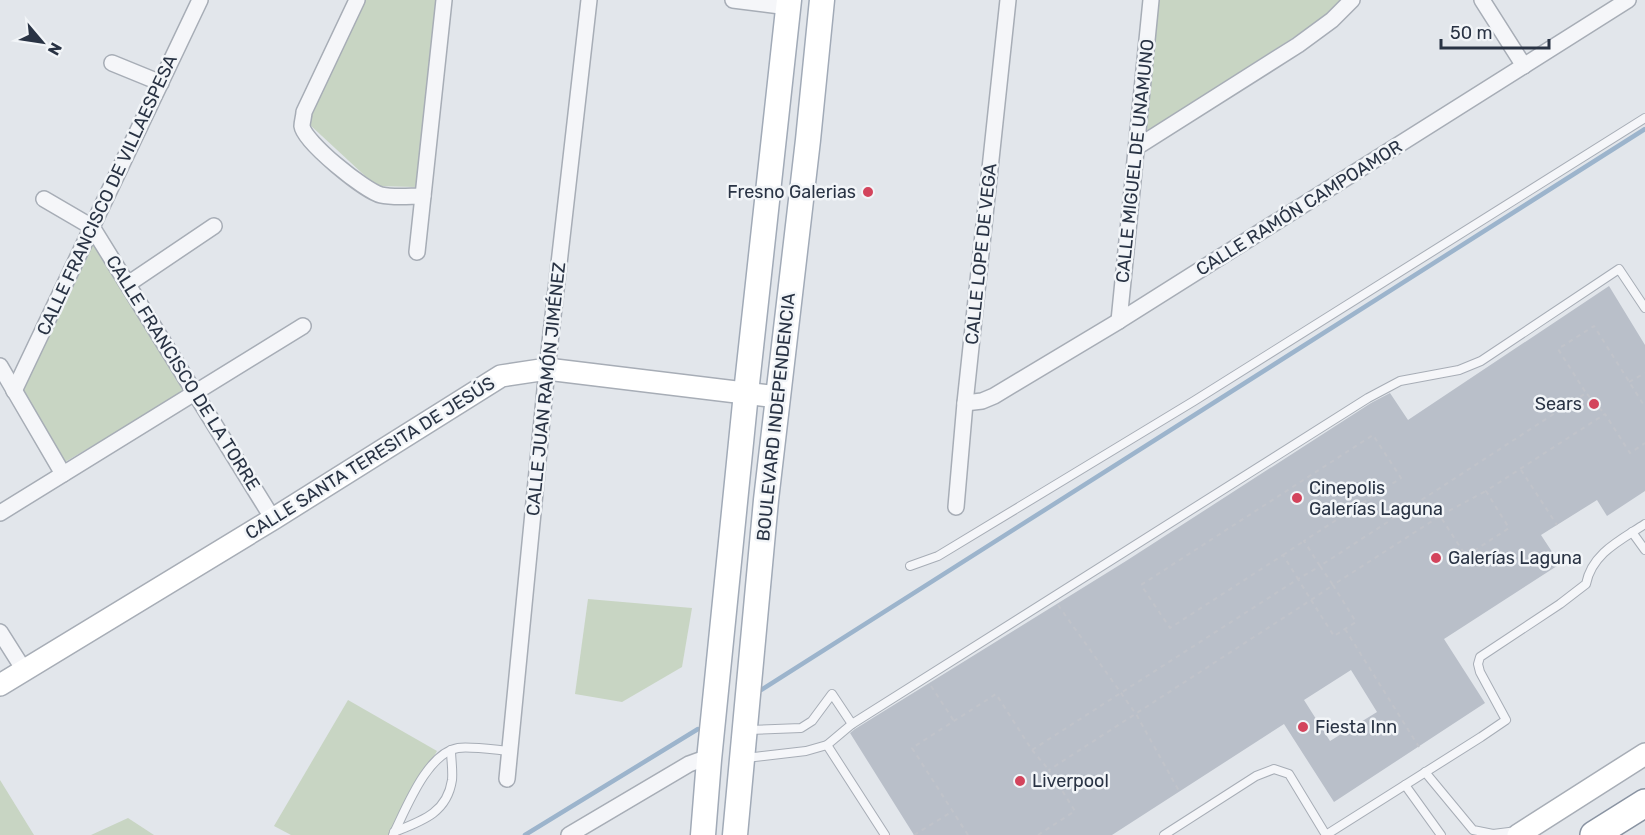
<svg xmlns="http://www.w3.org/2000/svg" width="1645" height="835" font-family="Rubik,sans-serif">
<rect width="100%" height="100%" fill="#e2e6eb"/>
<!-- green -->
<g fill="#c8d5c3">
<polygon points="361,0 438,0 416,187 376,186 309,124 308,113"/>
<polygon points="1158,0 1343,0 1327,16 1146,132"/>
<polygon points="93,242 184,392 65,462 20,388"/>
<polygon points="588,599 692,608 682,667 622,702 575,694"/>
<polygon points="348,700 437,751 389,835 291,835 274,826"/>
<polygon points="0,780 34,835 0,835"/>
<polygon points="128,818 154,835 91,835"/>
</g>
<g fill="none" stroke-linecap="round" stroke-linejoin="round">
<!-- stream -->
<g stroke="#9cb4cc" stroke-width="4.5">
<polyline points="761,690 1645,129"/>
<polyline points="525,835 698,729"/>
</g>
</g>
<!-- building -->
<path fill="#b9bfc9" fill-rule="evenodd" d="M1609,286L1645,345V491L1607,516L1597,500L1541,535L1560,564L1444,639L1485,703L1334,802L1284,724L1112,835H914L850,733L855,729L1126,561L1371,403L1390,393L1408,420ZM1351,670L1377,712L1330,741L1304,700Z"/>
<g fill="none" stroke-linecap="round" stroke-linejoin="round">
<defs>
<g id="lane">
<polyline points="1632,532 1645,550"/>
<polyline points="910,566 938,556 1194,401 1645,118"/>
<polyline points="748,730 801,728 812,721 832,694 852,724"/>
<polyline points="746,758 806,751 827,745"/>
<polyline points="1425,772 1473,830 1493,834 1517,831"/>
<polyline points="1405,785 1441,835"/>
<path d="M394,832C422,821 447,813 452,780C453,770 451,759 451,750"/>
<path d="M393,835C406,809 427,753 458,748C469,746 497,750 510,751"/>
<polyline points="885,835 827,745 852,724 1368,398 1400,381 1459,370 1481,361 1619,269 1645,308"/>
<path d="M1164,835L1256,776L1274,769L1289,774L1326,835L1481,737L1506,720L1480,672L1478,664L1480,657L1560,604L1586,584C1592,553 1621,540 1645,524"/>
</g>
<g id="street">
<path d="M357,0L304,112C304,116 302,122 302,126C304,142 365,191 381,195C394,198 410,196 423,196"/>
<polyline points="733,0 788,7"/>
<polyline points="1482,0 1524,66"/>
<polyline points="112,63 161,83"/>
<polyline points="1137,147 1298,45 1332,20 1352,0"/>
<polyline points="44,199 92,227 273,519"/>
<polyline points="417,252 444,0"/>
<polyline points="128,284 214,226"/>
<polyline points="1119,321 1151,0"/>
<polyline points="0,366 63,474"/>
<polyline points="14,391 200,0"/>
<polyline points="965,403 982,401 994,396 1119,321 1628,0"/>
<polyline points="956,507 965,403 1008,0"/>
<polyline points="0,513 303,326"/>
<polyline points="0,632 24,670"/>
<polyline points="507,779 547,369 589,0"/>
<polyline points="569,835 689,764 700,760 709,760"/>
</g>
<g id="secondary">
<polyline points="0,685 273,519 501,376 547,369 778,397"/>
<polyline points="1518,835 1645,754"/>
</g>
<g id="primary">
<polyline points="703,835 709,760 746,393 789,0"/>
<polyline points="735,835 766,500 808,140 822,0"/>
</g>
<polyline id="highway" points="1594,835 1645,803"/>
</defs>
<!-- lane casing -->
<use href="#lane" stroke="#a7adb6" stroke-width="10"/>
<!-- street casing -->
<use href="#street" stroke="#a7adb6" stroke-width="18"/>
<!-- secondary casing -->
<use href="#secondary" stroke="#a7adb6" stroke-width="24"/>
<!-- primary casing -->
<use href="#primary" stroke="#a1aab7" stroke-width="27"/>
<!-- highway casing -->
<use href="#highway" stroke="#8993a2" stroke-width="30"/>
<!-- path -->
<g stroke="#c0c3ca" stroke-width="2" stroke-dasharray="4.5 4.5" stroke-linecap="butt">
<polyline points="1629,382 1645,373"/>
<polyline points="1587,394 1605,414"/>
<polyline points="1521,470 1557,525"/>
<polyline points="1441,515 1486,491"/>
<polyline points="1283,555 1304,541"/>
<polygon points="1320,566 1333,585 1311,600 1298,579"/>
<polyline points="1058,605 1136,714 1179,791"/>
<polyline points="1345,629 1419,747"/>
<polyline points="931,686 954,721"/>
<polyline points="1032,750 1049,770"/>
<polyline points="914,835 953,811"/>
<polyline points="968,835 912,748 996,694 1032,750 1298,579 1283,555 1170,628 1141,585 1373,435 1401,478 1304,541 1320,566 1586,393 1558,349 1594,326 1645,407"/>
<polyline points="1038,835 1075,811 1049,770 1311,600 1334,636 1356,622 1333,585 1440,516 1466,556 1509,528 1486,491 1605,414 1630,453 1645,443"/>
</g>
<!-- lane -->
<use href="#lane" stroke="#f5f6f9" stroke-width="8"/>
<!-- street -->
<use href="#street" stroke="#f5f6f9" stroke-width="15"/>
<!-- secondary -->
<use href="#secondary" stroke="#fff" stroke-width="21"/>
<!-- primary -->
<use href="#primary" stroke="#fff" stroke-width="24"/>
<!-- highway -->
<use href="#highway" stroke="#fff" stroke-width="27"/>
</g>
<!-- markers -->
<g fill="#d3445c" stroke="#f2f5f8" stroke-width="2">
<circle cx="868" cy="192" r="6"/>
<circle cx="1594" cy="404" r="6"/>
<circle cx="1297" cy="498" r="6"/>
<circle cx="1436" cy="558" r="6"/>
<circle cx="1303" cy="727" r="6"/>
<circle cx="1020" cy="781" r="6"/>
</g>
<g text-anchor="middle" stroke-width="5" stroke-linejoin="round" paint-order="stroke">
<!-- street labels -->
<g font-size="18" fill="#293344" stroke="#f2f5f8">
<text transform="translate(1135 161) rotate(-84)" y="6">CALLE MIGUEL DE UNAMUNO</text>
<text transform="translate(107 195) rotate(-65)" y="6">CALLE FRANCISCO DE VILLAESPESA</text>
<text transform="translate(1299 208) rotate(-32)" y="6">CALLE RAMÓN CAMPOAMOR</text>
<text transform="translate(981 254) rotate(-84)" y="6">CALLE LOPE DE VEGA</text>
<text transform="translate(183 373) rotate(58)" y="6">CALLE FRANCISCO DE LA TORRE</text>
<text transform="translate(546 389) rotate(-84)" y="6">CALLE JUAN RAMÓN JIMÉNEZ</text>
<text transform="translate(776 417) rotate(-84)" y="6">BOULEVARD INDEPENDENCIA</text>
<text transform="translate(370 458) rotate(-32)" y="6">CALLE SANTA TERESITA DE JESÚS</text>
</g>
<!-- poi labels -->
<g font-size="18" fill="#293344" stroke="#f2f5f8" text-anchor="start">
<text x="856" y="198" text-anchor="end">Fresno Galerias</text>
<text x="1582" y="410" text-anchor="end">Sears</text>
<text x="1309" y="494">Cinepolis<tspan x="1309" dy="21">Galerías Laguna</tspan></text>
<text x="1448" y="564">Galerías Laguna</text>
<text x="1315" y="733">Fiesta Inn</text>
<text x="1032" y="787">Liverpool</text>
</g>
</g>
<!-- north arrow -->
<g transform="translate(42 42) rotate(119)" stroke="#f2f5f8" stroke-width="4.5" paint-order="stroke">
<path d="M0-4.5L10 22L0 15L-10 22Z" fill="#293344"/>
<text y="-9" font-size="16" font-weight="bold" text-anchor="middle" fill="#293344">N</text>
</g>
<!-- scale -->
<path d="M1441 39v9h108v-9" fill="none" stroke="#293344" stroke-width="3"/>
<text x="1450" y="39" font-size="18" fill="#293344" stroke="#f2f5f8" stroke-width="4.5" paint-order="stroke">50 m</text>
</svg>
